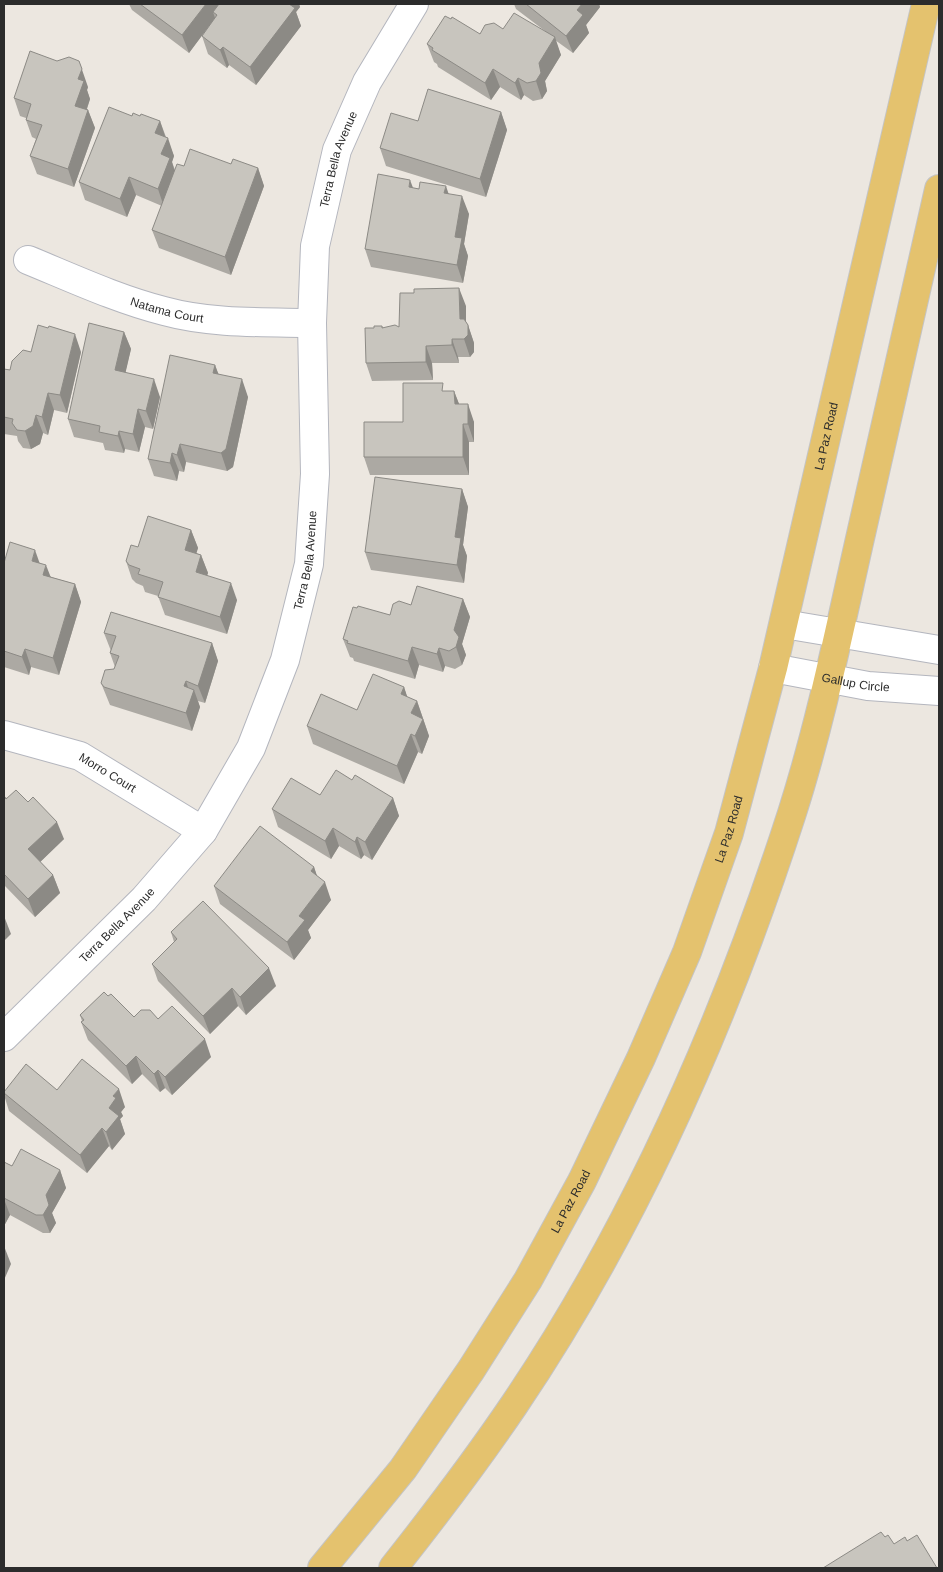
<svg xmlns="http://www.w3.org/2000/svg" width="943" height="1572" font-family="Arial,sans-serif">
<rect width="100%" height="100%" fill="#ece7e0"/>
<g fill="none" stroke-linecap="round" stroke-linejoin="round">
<defs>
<g id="minor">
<path id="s1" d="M28,260C72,278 117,299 164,311C211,324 263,322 312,323"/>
<polyline points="784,624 939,650"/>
<path id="s2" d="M773,668L868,686L939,691"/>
<path id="s3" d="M4,735L80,756L203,831"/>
<path id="s4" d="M4,1037L144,899L203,831L251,748L285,660L309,564L315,474L312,323L315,246L337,150L367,82L414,4"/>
</g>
<g id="primary">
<path id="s5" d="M322,1568L403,1469L471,1370L528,1280L582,1181L641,1058L687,952L729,833L773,668L926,4"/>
<path d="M393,1568C435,1515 476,1461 514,1405C635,1226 726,1018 792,813C821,722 840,627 861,534C887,419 913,304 939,189"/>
</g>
</defs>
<!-- minor casing -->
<use href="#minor" stroke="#b4b6be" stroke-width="30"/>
<!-- primary casing -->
<use href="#primary" stroke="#c4c4c4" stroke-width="30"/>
<!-- minor -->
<use href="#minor" stroke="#fff" stroke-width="28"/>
<!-- primary -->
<use href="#primary" stroke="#e4c26e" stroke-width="28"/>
</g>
<!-- wall -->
<g fill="#aca9a3">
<polygon points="129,4 299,4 300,7 296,12 301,26 256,85 229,65 227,68 208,54 202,36 215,18 189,53 132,10"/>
<polygon points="514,4 599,4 600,7 586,25 589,33 573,53 555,40 561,55 545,81 547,91 542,99 533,101 524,95 521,100 500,87 491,100 438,67 437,64 434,62 427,44 503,29 545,31 516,9"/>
<polygon points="88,87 87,90 90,99 87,109 88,110 95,128 74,187 37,174 30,156 36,139 32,137 26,120 26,118 20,116 14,98"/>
<polygon points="501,112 507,130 486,197 386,166 380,148 418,121"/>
<polygon points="132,116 140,116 160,121 166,137 174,156 172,162 175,170 184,166 231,164 258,168 264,186 231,275 159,248 152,230 162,206 136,195 127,217 85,200 79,182"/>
<polygon points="413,188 448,193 469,214 464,244 468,256 463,283 371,267 365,249"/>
<polygon points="466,306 466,322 468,325 474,343 474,352 470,357 458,357 459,363 432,363 433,380 372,381 366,363 374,328 382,326 383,328 399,327"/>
<polygon points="124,332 131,349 125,373 160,397 153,429 145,427 139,452 125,449 124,453 105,450 103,443 74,437 68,419"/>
<polygon points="31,352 81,352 67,413 54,410 48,435 43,433 40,444 31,449 23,448 18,441 17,436 4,434 4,369 10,370"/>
<polygon points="215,365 218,374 248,397 233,467 227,471 186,462 184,472 179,471 177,481 154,476 148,459"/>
<polygon points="445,391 454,391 459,404 474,422 474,442 469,442 469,475 370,475 364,457 403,422"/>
<polygon points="462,489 468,507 463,545 467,556 464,583 371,570 365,552"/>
<polygon points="191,530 198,548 196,553 201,555 208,573 207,575 237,600 227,634 165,615 158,596 145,592 143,586 136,583 132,579 126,561 138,547"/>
<polygon points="4,563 40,563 51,577 75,584 81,602 59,675 31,667 29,675 4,667"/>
<polygon points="463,599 470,617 462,644 466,655 462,665 455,669 445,666 443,672 419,665 415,679 354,661 353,658 350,657 343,639 411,605"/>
<polygon points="104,633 212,643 218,661 205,703 198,701 200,707 192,731 110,705 101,683 114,669 115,667 110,653 111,651"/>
<polygon points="404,687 407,697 417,701 429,736 422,754 418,752 404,784 313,744 307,726 357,710"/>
<polygon points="352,780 393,798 399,816 372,860 364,855 361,859 339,846 331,859 278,827 272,809 320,795"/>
<polygon points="4,796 64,839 40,862 53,875 60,893 35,917 4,885"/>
<polygon points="314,867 317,876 331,900 308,930 311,938 294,960 220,904 214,886"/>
<polygon points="171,932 276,986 246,1015 238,1006 210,1034 158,981 152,964 174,942"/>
<polygon points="108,996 134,1017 158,1019 211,1057 172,1095 165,1088 160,1092 142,1074 132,1084 88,1040 81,1022 82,1021 80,1015"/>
<polygon points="57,1090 125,1107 121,1112 123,1116 120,1119 125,1134 112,1150 109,1146 87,1173 9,1111 4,1095 4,1092"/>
<polygon points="4,1162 12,1166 60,1170 66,1188 52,1213 56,1223 50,1233 43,1233 10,1215 4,1226"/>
</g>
<!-- shaded-wall -->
<g fill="#8c8a85">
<polygon points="206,4 225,4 213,12 215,18 189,53 182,35"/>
<polygon points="286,4 299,4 300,7 296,12 301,26 256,85 250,67"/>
<polygon points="582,4 599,4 600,7 586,25 589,33 573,53 566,36 577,10"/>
<polygon points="555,37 561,55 545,81 547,91 542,99 536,81 539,63"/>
<polygon points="223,47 229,65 227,68 220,50"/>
<polygon points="79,61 88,87 87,90 90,99 82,123 75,106 78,79"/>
<polygon points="493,69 500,87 491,100 485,83"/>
<polygon points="518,78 524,95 521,100 515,83"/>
<polygon points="88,110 95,128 74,187 68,169"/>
<polygon points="501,112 507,130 486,197 480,179"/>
<polygon points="160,121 166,139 155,133"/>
<polygon points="168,138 174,156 172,162 176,176 164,207 158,189 161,154"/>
<polygon points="258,168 264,186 231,275 225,257"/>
<polygon points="129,177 136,195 127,217 120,199"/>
<polygon points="410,180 417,198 409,187"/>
<polygon points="446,186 452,204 444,193"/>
<polygon points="462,196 469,214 464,244 468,256 463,283 457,265 455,237"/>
<polygon points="459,288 466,306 466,336 468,325 474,343 474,352 470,357 464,339 460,319"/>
<polygon points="124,332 131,349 122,388 115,370"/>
<polygon points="75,334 81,352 67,413 60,395"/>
<polygon points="452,339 458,357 459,363 452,345"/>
<polygon points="426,346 432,363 433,380 426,362"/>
<polygon points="215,365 222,383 213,373"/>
<polygon points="154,379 160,397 153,429 146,411"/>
<polygon points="242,379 248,397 233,467 227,471 221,453"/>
<polygon points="454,391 461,409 455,404"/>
<polygon points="48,393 54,410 48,435 42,417"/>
<polygon points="468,404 474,422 474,442 468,424"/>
<polygon points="138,409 145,427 139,452 133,434"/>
<polygon points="36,415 43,433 40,444 31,449 25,431"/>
<polygon points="463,424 469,442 469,475 463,457"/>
<polygon points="119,431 125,449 124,453 118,436"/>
<polygon points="180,444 186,462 184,472 177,455"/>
<polygon points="172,453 179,471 177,481 170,463"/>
<polygon points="462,489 468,507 463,545 467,556 464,583 457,565 455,537"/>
<polygon points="191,530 198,548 192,568 185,550"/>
<polygon points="35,550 41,567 32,561"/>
<polygon points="201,555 208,573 202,590 196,572"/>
<polygon points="46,565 53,583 43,575"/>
<polygon points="231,583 237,600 227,634 220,617"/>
<polygon points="75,584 81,602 59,675 53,658"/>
<polygon points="463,599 470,617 462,644 466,655 462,665 456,647 454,630"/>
<polygon points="212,643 218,661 205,703 198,686"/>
<polygon points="412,647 419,665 415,679 408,661"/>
<polygon points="439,648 445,666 443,672 437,654"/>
<polygon points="25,649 31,667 29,675 22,657"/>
<polygon points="186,681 191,697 194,690 200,707 192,731 186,713 184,686"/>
<polygon points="404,687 410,705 401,694"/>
<polygon points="417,701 429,736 422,754 415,736 411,713"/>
<polygon points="411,734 418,752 404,784 397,766"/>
<polygon points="393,798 399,816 372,860 365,842"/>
<polygon points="57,822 64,839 35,867 28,849"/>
<polygon points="333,828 339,846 331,859 325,841"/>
<polygon points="357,837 364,855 361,859 355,842"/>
<polygon points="314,867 320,885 311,871"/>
<polygon points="53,875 60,893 35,917 28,899"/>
<polygon points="325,882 331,900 308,930 311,938 294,960 287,942 299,916"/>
<polygon points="4,916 11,934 4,941"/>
<polygon points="269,968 276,986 246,1015 240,997"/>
<polygon points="232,988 238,1006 210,1034 203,1016"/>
<polygon points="205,1039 211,1057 172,1095 165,1077"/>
<polygon points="136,1056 142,1074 132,1084 126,1066"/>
<polygon points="158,1070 165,1088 160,1092 154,1074"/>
<polygon points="119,1089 125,1107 121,1112 123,1116 120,1119 125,1134 112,1150 106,1132 109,1108 113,1096"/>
<polygon points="102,1128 109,1146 87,1173 80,1155"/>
<polygon points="60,1170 66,1188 52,1213 56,1223 50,1233 43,1215 46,1195"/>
<polygon points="4,1199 10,1215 4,1226"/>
<polygon points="4,1246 11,1264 4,1280"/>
</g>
<!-- building -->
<g fill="#c8c5be" stroke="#8c8a85">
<polygon points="140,4 206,4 182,35"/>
<polygon points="219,4 289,4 295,8 250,67 223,47 220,50 202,36 217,15 213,12"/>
<polygon points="526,4 582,4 577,10 583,15 566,36"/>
<polygon points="514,13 555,37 539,63 541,73 536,81 527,83 518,78 515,83 493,69 485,83 432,50 433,48 427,44 445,16 451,19 452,17 480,34 485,25 494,23 503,29"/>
<polygon points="30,51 57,61 69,57 79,61 82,69 78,79 84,81 75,106 88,110 68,169 30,156 42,125 26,120 31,104 14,98"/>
<polygon points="428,89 501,112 480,179 380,148 391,113 418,121"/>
<polygon points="109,107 132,116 133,113 140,116 141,114 160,121 155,133 168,138 161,154 170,158 158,189 129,177 120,199 79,182"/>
<polygon points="190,149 231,164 233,159 258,168 225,257 152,230 177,164 184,166"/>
<polygon points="378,174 410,180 409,187 419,189 420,182 446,186 444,193 462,196 455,237 462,238 457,265 365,249"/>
<polygon points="459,288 460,319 464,319 468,325 468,335 464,339 452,339 452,345 426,346 426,362 366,363 365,328 374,328 374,326 382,326 382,328 395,325 399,327 400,293 414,293 414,289"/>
<polygon points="89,323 124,332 115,370 154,379 146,411 138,409 133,434 119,431 118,436 99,432 100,426 68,419"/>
<polygon points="38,325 48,328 49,326 75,334 60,395 48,393 42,417 36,415 33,426 25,431 17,430 12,423 13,419 4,417 4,369 10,370 12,361 23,350 31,352"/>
<polygon points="170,355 215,365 213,373 242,379 226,449 221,453 180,444 177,455 172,453 170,463 148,459"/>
<polygon points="403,383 443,383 442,391 454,391 455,404 468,404 468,424 463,424 463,457 364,457 364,422 403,422"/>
<polygon points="375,477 462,489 455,537 461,538 457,565 365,552"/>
<polygon points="148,516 191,530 185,550 201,555 196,572 231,583 220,617 158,597 163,582 138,574 140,569 129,565 126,561 131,545 138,547"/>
<polygon points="10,542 35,550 32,561 46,565 43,575 75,584 53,658 25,649 22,657 4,651 4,563"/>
<polygon points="417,586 463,599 454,630 459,637 456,647 449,651 439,648 437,654 412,647 408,661 347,643 348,641 343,639 353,607 357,608 358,606 390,615 393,604 399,601 411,605"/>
<polygon points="111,612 212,643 198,686 186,681 184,686 194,690 186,713 104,687 101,683 105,670 114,669 119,656 110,653 116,636 104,633"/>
<polygon points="373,674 404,687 401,694 417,701 411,713 423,719 415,736 411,734 397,766 307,726 321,694 357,710"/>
<polygon points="336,770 352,780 355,775 393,798 365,842 357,837 355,842 333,828 325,841 272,809 291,778 320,795"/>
<polygon points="16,790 28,802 33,797 57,822 28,849 53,875 28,899 4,874 4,796 6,799"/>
<polygon points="260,826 314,867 311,871 325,882 299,916 305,920 287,942 214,886"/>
<polygon points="203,901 269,968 240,997 232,988 203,1016 152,964 177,939 171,932"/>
<polygon points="104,992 108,996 111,994 134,1017 141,1010 150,1010 158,1019 172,1006 205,1039 165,1077 158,1070 154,1074 136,1056 126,1066 81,1022 84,1020 80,1015"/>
<polygon points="82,1059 119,1089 113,1096 116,1098 109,1108 119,1116 106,1132 102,1128 80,1155 4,1093 4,1092 26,1064 57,1090"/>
<polygon points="21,1149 60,1170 46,1195 49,1205 43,1215 36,1215 4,1198 4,1162 12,1166"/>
<polygon points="881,1532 885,1537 888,1535 894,1544 905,1537 907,1541 917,1535 937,1568 823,1568"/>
</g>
<g text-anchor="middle" stroke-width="4" stroke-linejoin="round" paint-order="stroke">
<!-- street labels -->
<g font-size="12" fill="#2c2c2c" stroke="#fff">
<text dy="4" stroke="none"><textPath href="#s4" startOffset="984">Terra Bella Avenue</textPath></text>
<text dy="4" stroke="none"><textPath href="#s1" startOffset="148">Natama Court</textPath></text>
<text dy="4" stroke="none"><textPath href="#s5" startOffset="1254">La Paz Road</textPath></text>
<text dy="4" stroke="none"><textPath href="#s4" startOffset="579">Terra Bella Avenue</textPath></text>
<text dy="4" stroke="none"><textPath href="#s2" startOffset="84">Gallup Circle</textPath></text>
<text dy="4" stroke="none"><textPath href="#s3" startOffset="111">Morro Court</textPath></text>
<text dy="4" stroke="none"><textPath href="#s5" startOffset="849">La Paz Road</textPath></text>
<text dy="4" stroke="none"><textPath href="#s4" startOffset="159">Terra Bella Avenue</textPath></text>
<text dy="4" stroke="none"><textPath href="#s5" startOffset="444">La Paz Road</textPath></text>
</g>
</g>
<!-- border -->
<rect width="943" height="1572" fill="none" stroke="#2c2c2c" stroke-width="10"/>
</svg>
